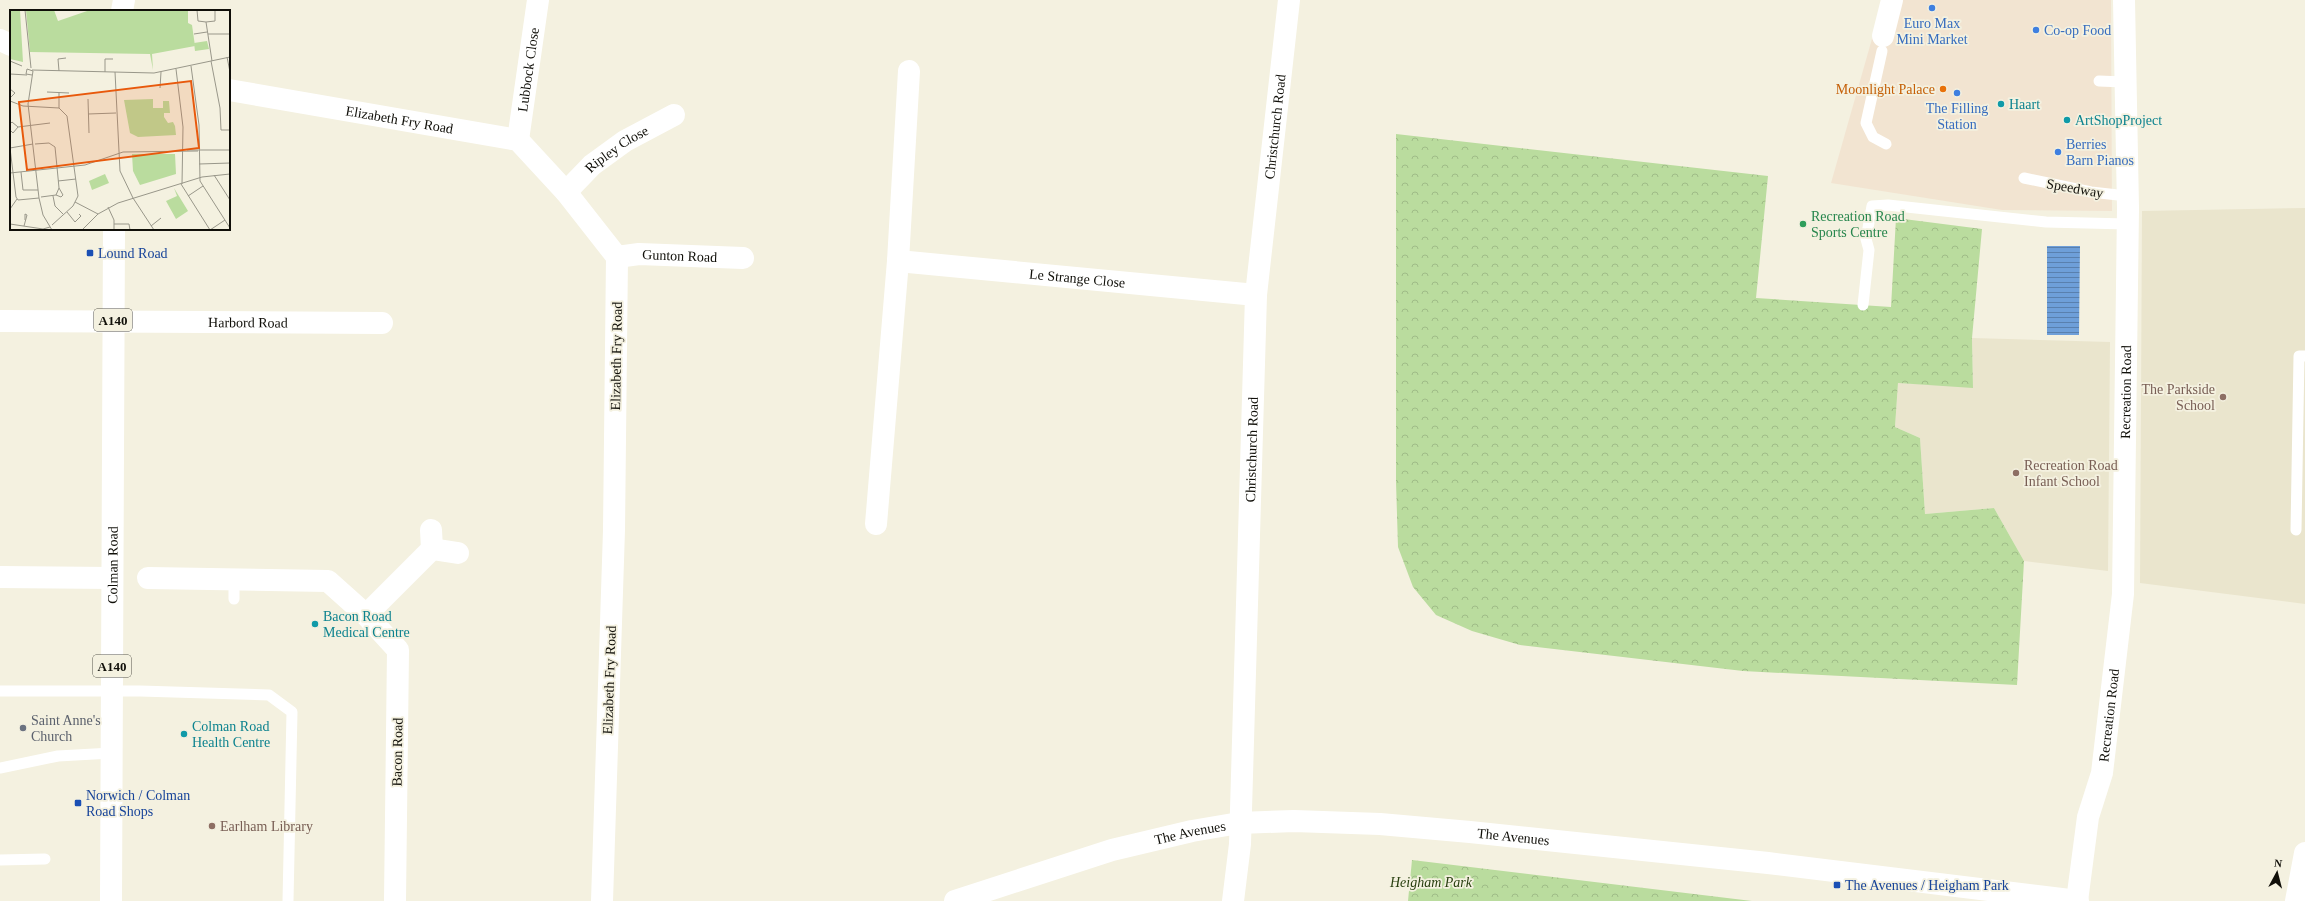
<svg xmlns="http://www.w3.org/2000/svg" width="2305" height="901" font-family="Georgia,serif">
<defs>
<pattern id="park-crowns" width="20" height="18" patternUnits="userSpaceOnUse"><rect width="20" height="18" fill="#badc9e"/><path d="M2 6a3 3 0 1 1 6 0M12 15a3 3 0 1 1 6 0" fill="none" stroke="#9fbc87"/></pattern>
<pattern id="water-rules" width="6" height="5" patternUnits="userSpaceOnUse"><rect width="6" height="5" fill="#6e9fd9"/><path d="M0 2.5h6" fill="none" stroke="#5980ae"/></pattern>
</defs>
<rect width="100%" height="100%" fill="#f4f1e0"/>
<!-- commercial -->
<polygon fill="#f2e4d1" points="1883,0 2111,0 2112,211 2002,210 1831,183"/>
<!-- built -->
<g fill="#eae5cd">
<polygon points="2305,208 2305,604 2140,583 2142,211"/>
<polygon points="1972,338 2110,342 2108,571 2024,561 1994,508 1925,514 1920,438 1895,427 1898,383 1973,387"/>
</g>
<!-- park -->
<g fill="url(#park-crowns)">
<polygon points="1396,134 1768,176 1756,298 1891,307 1896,218 1982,229 1972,338 1973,388 1898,383 1895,427 1920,438 1925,514 1994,508 2024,561 2017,685 1743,671 1520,645 1472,631 1436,615 1413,587 1398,547 1396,482"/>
<polygon points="1412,860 1752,901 1408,901"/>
</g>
<!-- water -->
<polygon fill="url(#water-rules)" points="2047,246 2080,246 2079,335 2047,335"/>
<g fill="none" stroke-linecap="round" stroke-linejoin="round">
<!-- lane -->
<g stroke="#fff" stroke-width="11">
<polyline points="1882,51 1866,123 1873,137 1886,144"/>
<polyline points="2099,81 2124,82"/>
<polyline points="2024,178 2091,192 2127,196"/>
<polyline points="1863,305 1869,250 1866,239 1872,206 1888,205 2046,222 2127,224"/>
<polyline points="2296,530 2299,356 2305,356"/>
<polyline points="234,599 234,580"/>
<polyline points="0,691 140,691 269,695 292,712 288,901"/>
<polyline points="0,768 58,756 112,753"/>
<polyline points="0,860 45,859"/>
</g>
<!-- street -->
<g stroke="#fff" stroke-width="22">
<polyline points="1883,36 1892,0"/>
<polyline points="0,40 11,45"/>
<path id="s1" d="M229,90L518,140L566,192L617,257L614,530L602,901"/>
<path id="s2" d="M518,140L538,0"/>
<path id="s3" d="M566,192L592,165L625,141L674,115"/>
<path id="s4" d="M617,257L639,254L743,258"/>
<path id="s5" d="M898,261L1256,295"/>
<path id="s6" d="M0,321L382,323"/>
<polyline points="876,524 898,261 909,71"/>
<polyline points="432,549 458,553"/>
<polyline points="0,577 112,578"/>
<polyline points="148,578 328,581 366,615 398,650 395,901"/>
<polyline points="366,615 432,549 431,530"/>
<path id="s7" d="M955,901L1112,850L1192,831L1239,823L1294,821L1380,824L1470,832L1768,863L2078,901"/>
<path id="s8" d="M1233,901L1240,844L1256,295L1289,0"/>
<path id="s9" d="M2077,901L2088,817L2102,773L2123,594L2128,208L2124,0"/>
<polyline points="2296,901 2305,853"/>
</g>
<!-- highway -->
<g stroke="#fff" stroke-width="22">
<polyline points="122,11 124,0"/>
<path id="s10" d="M111,901L114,229"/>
</g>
</g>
<!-- markers -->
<g fill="#3f7fe0" stroke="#f4f1e0" stroke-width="1.5">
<circle cx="1932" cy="8" r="4"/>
<circle cx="2036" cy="30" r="4"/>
<circle cx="1957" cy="93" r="4"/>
<circle cx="2058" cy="152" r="4"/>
</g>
<circle fill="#e8710a" stroke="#f4f1e0" stroke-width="1.5" cx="1943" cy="89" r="4"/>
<g fill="#0f9aa8" stroke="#f4f1e0" stroke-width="1.5">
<circle cx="2001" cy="104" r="4"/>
<circle cx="2067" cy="120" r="4"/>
<circle cx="315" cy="624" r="4"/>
<circle cx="184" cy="734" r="4"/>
</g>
<circle fill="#2e9e5b" stroke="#f4f1e0" stroke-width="1.5" cx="1803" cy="224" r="4"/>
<g fill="#1a4fb4" stroke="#f4f1e0" stroke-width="1.5">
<rect x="86" y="249" width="8" height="8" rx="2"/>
<rect x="74" y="799" width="8" height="8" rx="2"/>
<rect x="1833" y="881" width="8" height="8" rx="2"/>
</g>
<g fill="#8d6e63" stroke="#f4f1e0" stroke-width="1.5">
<circle cx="2223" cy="397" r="4"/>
<circle cx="2016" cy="473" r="4"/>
<circle cx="212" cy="826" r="4"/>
</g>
<circle fill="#6b7280" stroke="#f4f1e0" stroke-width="1.5" cx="23" cy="728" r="4"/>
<g text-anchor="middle" stroke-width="3.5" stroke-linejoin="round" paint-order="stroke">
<!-- shield labels -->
<g fill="#f4f1e0" stroke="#54534a" stroke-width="1">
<rect x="94" y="309" width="38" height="22" rx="3"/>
<rect x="93" y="655" width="38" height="22" rx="3"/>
</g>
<g font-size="13" font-weight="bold" fill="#100f09">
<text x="113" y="325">A140</text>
<text x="112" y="671">A140</text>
</g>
<!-- shop labels -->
<g font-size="14" fill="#366cbe" stroke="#f4f1e0">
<text x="1932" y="28">Euro Max<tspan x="1932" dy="16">Mini Market</tspan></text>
<text x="2044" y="35" text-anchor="start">Co-op Food</text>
<text x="1957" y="113">The Filling<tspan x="1957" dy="16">Station</tspan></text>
<text x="2066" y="149" text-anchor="start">Berries<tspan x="2066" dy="16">Barn Pianos</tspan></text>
</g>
<!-- street labels -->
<g font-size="14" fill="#100f09" stroke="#f4f1e0">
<text dy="5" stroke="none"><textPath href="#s2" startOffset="71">Lubbock Close</textPath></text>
<text dy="5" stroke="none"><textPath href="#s1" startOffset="173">Elizabeth Fry Road</textPath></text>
<text dy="5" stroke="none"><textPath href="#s8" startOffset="776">Christchurch Road</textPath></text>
<text dy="5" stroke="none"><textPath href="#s3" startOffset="67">Ripley Close</textPath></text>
<text transform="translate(2075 188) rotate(10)" y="5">Speedway</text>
<text dy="5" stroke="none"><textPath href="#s4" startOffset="63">Gunton Road</textPath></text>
<text dy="5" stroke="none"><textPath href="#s5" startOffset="180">Le Strange Close</textPath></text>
<text dy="5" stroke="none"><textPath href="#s6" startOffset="248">Harbord Road</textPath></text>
<text transform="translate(616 356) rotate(-89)" y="5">Elizabeth Fry Road</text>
<text dy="5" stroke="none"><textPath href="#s9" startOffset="513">Recreation Road</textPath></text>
<text dy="5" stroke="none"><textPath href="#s8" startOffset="452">Christchurch Road</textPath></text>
<text dy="5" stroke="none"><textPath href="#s10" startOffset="336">Colman Road</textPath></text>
<text transform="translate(609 680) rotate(-88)" y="5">Elizabeth Fry Road</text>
<text dy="5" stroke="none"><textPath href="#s9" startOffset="189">Recreation Road</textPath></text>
<text transform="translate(397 752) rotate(-89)" y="5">Bacon Road</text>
<text dy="5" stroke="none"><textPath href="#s7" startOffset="245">The Avenues</textPath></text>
<text dy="5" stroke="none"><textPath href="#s7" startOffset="570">The Avenues</textPath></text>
</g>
<!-- food labels -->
<g font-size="14" fill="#c56008" stroke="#f4f1e0" text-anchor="end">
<text x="1935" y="94">Moonlight Palace</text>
</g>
<!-- culture labels -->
<g font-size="14" fill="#0d838f" stroke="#f4f1e0" text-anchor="start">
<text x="2009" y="109">Haart</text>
<text x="2075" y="125">ArtShopProject</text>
<text x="323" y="621">Bacon Road<tspan x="323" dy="16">Medical Centre</tspan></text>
<text x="192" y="731">Colman Road<tspan x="192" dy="16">Health Centre</tspan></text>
</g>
<!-- leisure labels -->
<g font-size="14" fill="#27864d" stroke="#f4f1e0" text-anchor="start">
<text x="1811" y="221">Recreation Road<tspan x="1811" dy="16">Sports Centre</tspan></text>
</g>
<!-- transit labels -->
<g font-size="14" fill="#164399" stroke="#f4f1e0" text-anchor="start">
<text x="98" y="258">Lound Road</text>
<text x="86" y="800">Norwich / Colman<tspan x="86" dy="16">Road Shops</tspan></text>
<text x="1845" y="890">The Avenues / Heigham Park</text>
</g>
<!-- education labels -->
<g font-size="14" fill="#785e54" stroke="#f4f1e0" text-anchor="start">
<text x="2215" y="394" text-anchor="end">The Parkside<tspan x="2215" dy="16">School</tspan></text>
<text x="2024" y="470">Recreation Road<tspan x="2024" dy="16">Infant School</tspan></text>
<text x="220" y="831">Earlham Library</text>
</g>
<!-- worship labels -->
<g font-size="14" fill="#5b616d" stroke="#f4f1e0" text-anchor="start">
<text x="31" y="725">Saint Anne's<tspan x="31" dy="16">Church</tspan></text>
</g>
<!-- park labels -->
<g font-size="14" font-style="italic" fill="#283f0f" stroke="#f4f1e0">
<text x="1431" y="887">Heigham Park</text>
</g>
</g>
<!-- overview -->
<g transform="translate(10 10)">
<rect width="220" height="220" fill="#f4f1e0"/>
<path d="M95,164L99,173L82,180L79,171Z" fill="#badc9e"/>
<path d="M0,0H10L13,52L0,49ZM16,0H44L48,11L80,0H178V13L182,15L185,36L142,44L143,60L140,44L20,42Z" fill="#badc9e"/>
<path d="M143,89V98H153V91H159L160,103H154V107L158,113L163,112L165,116L166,125L128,127L120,123L114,90ZM122,144H165L166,164L130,175L123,161ZM164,178L178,201L166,209L156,191L167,186Z" fill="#badc9e"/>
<path d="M197,31L199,39L185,41L184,33Z" fill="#badc9e"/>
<path fill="none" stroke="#99978a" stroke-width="1" d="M15,0L21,58M187,0L188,11L196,12M184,24L197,22M198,24H220M217,47L220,62M0,51L12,56M201,51L210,98L211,120H220M202,51L196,12L205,11V0M181,56L189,115L190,171L220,218M166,59L173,117L172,174M22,60L144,63L220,47M49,61L48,49L56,48M95,62V49H103M105,62L110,161L123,188L144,220M0,64L17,65M22,65L16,64L17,59L23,61L18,94L29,188L33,205L42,220M150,78L151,62M0,79L5,83L0,88M37,82L59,83M78,89L79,123M0,91L13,96L49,98L57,106L68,186L63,196L42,215M49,98V82M78,104L106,103M0,114L2,112L8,117L3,123L0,120M8,117L40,113M23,134L0,138L6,187L8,190L29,188M25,134L39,133L45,137L47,157L49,178L46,185L31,187M177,140H220M189,154L220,153M11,162L13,180H28M0,163L75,155L113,142L188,141M204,165L220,190M48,171L66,169M171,174L200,220M46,185L51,187L53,185L49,178M43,186L45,196L53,204M178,186L193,176M65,192L88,204M98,197L104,210V220M0,199L7,189M57,202L65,212L71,206L69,204M0,214L33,219L40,217M104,214H119L120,220M14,216L17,205L15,204V210M141,216L151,208M72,220L88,204L108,193L192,167L220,164M200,220L215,210"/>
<path fill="#e8590c" fill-opacity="0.15" stroke="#e8590c" stroke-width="2" d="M181,71L189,138L17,160L9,92Z"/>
<rect width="220" height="220" fill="none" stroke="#100f09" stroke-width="2"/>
</g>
<!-- north arrow -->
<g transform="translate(2277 873) rotate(7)" stroke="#f4f1e0" stroke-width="3" paint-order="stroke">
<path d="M0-3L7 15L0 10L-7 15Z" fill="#100f09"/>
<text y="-6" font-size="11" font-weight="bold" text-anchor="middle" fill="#100f09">N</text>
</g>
</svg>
